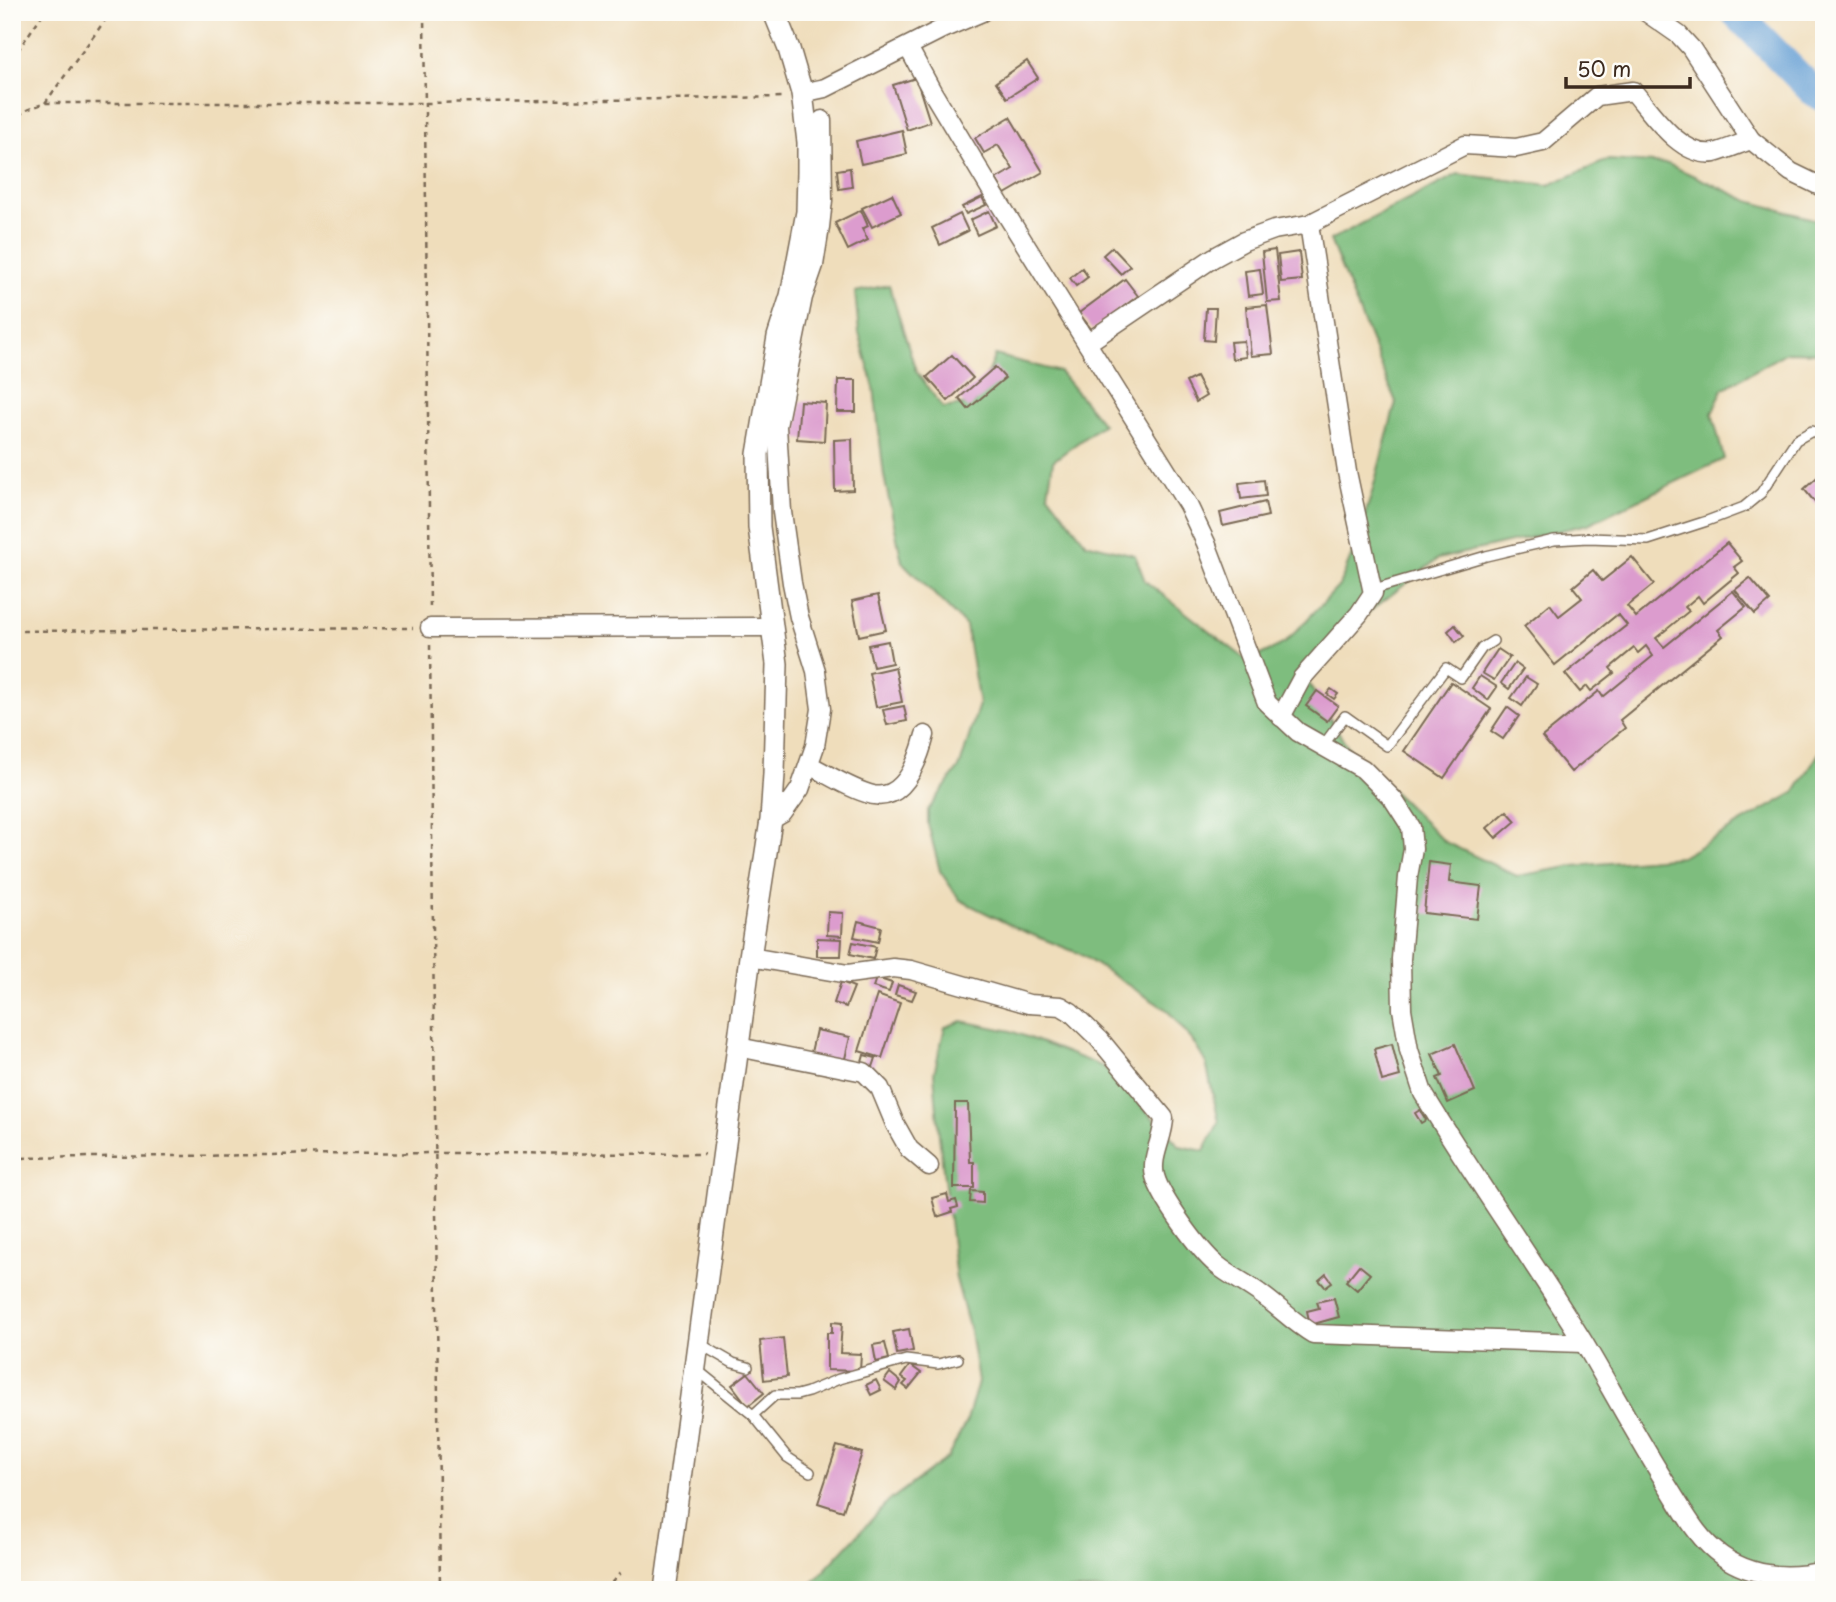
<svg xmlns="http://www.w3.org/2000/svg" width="1836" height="1602" font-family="'Playpen Sans',sans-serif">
<rect width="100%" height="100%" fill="#fdfcf7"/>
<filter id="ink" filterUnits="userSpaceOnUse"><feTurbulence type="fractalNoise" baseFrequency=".0143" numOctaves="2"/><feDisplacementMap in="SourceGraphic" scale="14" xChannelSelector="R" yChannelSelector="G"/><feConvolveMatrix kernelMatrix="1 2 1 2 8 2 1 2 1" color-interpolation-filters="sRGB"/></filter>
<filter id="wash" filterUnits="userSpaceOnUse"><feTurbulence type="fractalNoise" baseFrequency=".00686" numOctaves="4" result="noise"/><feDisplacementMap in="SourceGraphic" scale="28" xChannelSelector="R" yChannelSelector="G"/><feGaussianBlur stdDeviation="1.57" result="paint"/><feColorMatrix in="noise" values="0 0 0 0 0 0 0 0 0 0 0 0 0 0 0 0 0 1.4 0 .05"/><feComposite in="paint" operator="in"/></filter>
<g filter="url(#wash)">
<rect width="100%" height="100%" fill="#efddbb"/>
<!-- forest -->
<polygon fill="#7ebd7e" stroke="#5c744e" stroke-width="2" points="1608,160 1668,164 1749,201 1824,222 1824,353 1787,352 1723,389 1712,413 1724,459 1588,524 1438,559 1343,632 1305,676 1318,700 1350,750 1445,842 1517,876 1574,866 1681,857 1795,792 1824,745 1824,1590 806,1590 889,1501 948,1457 967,1420 978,1382 970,1331 956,1279 939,1136 934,1073 945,1027 962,1021 1011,1031 1104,1067 1180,1146 1204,1151 1219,1122 1206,1063 1192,1040 1167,1010 1078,953 1018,929 960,900 940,871 928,824 928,810 960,766 979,704 966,626 902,562 884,476 874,388 859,333 855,292 889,285 916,371 943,408 975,403 995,355 1060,372 1103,424 1053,461 1048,494 1086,543 1135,555 1145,581 1248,661 1285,643 1339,586 1353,552 1371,496 1396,402 1330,240 1458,174 1549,185"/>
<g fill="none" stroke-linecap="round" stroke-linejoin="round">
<!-- river -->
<polyline stroke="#659fd4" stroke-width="30" points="1735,12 1813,91 1824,97"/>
</g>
<g id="blocks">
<!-- building -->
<g fill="#dc9cce">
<polygon points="1027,61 1038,78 1007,98 996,82"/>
<polygon points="916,78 930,122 907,130 893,85"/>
<polygon points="1010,117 1043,172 1005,194 996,179 1013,169 998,145 984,153 975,138"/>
<polygon points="902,130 907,154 861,164 856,141"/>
<polygon points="850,168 852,187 839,189 837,170"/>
<polygon points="892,194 901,213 872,227 862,208"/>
<polygon points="982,197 986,205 966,214 962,207"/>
<polygon points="861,210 868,226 862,229 868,240 848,250 835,223"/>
<polygon points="989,211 996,226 977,235 970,220"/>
<polygon points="960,214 968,231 940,245 932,228"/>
<polygon points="1112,247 1130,266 1121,274 1103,255"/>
<polygon points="1275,250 1281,301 1267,302 1262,252"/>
<polygon points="1299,252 1302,280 1281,282 1278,255"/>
<polygon points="1082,268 1088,277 1076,286 1070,278"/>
<polygon points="1260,269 1263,294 1248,296 1245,271"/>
<polygon points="1125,279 1138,296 1092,330 1079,313"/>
<polygon points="1267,305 1273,354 1251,356 1246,307"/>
<polygon points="1206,308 1216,308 1214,341 1204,340"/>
<polygon points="1244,341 1246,357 1232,359 1230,342"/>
<polygon points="952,355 973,378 948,401 927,377"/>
<polygon points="995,367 1005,378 968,409 959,398"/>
<polygon points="1196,377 1206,396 1196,402 1186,382"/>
<polygon points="838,380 856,380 856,412 837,412"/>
<polygon points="800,401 826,403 824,441 797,439"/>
<polygon points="852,439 853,490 835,491 834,440"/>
<polygon points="1824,471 1824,499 1817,505 1804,489"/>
<polygon points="1264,480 1266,496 1241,499 1239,483"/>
<polygon points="1265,502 1268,516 1223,526 1220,513"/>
<polygon points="1727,543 1742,561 1734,567 1739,573 1703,603 1698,596 1685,607 1689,611 1656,638 1664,647 1733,591 1746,607 1718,630 1723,636 1620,720 1625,728 1571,772 1542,737 1599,691 1603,697 1653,656 1646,646 1638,653 1634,648 1610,668 1614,673 1591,691 1587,686 1580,692 1565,674 1627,625 1618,614 1555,665 1524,626 1550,604 1559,616 1582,598 1573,587 1593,570 1602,581 1632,557 1654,584 1627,606 1636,617"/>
<polygon points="1750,578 1770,601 1755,614 1735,590"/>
<polygon points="878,595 886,630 859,636 852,601"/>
<polygon points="1455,625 1464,636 1456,642 1448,631"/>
<polygon points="888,641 892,663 873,667 868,645"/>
<polygon points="1498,649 1510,657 1494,680 1482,673"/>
<polygon points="1515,663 1523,669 1509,689 1501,683"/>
<polygon points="895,667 902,702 876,707 869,673"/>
<polygon points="1480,676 1497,687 1488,700 1472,688"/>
<polygon points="1526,677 1537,684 1522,706 1511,698"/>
<polygon points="1451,682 1491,709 1444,778 1404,751"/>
<polygon points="1331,689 1338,694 1334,699 1327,694"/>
<polygon points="1317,691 1338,706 1327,721 1306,706"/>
<polygon points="904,706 907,721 887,725 883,710"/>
<polygon points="1507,707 1519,716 1503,739 1491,731"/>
<polygon points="1507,811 1516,821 1496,838 1487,828"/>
<polygon points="1429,862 1451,865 1449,882 1481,886 1477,919 1424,913"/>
<polygon points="828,912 843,913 842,936 827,935"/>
<polygon points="858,921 881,927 878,942 854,937"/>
<polygon points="817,938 842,939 841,956 817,956"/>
<polygon points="853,942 876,947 873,959 850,954"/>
<polygon points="876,978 892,983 889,992 873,987"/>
<polygon points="841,982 854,987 846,1007 834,1003"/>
<polygon points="898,985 916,991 912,1000 895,995"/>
<polygon points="877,995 900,1003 882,1058 859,1051"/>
<polygon points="816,1030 850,1037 844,1063 810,1057"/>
<polygon points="1392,1044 1400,1076 1382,1081 1374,1049"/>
<polygon points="1455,1044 1475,1091 1448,1103 1437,1078 1442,1076 1432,1054"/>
<polygon points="864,1055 876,1058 872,1070 861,1066"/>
<polygon points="955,1103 968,1103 970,1162 974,1162 974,1188 954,1188"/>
<polygon points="1420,1110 1426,1120 1421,1123 1415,1113"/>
<polygon points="971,1191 983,1192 983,1203 970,1202"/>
<polygon points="947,1194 949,1202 956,1200 958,1207 951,1209 952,1212 937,1217 932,1198"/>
<polygon points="1359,1265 1370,1274 1357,1290 1346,1281"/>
<polygon points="1326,1274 1332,1282 1325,1287 1319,1280"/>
<polygon points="1334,1298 1339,1317 1310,1325 1307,1311 1319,1308 1317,1302"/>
<polygon points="832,1322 842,1323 840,1353 861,1354 860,1371 827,1370 827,1333 832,1333"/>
<polygon points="909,1329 913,1351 897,1354 893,1332"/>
<polygon points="783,1338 787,1377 764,1380 760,1341"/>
<polygon points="885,1343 889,1359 876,1362 873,1345"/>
<polygon points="910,1365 921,1373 908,1389 903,1385 907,1381 901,1377"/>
<polygon points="748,1373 764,1393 748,1406 732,1385"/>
<polygon points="890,1373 901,1382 896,1390 884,1381"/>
<polygon points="876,1380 881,1390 871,1395 866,1385"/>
<polygon points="837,1446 862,1453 843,1511 818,1503"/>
</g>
</g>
</g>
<g filter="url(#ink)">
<use href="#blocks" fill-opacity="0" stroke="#7a6955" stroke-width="2"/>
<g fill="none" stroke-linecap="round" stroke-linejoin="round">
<defs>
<g id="service">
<polyline points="1373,593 1381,587 1486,556 1554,540 1588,538 1648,540 1707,521 1744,507 1761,493 1796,440 1812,431 1824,436"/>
<polyline points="1322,747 1345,716 1387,746 1446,668 1461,678 1482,648 1493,641"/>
<polyline points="700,1344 733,1363 748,1367"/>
<polyline points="696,1369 753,1415 787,1457 810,1472"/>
<polyline points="753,1415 775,1395 797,1395 808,1392 839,1379 906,1360 938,1364 958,1359"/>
</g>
<g id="minor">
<polyline points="1646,12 1679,35 1691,48 1751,140 1791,172 1824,188"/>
<path d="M908,47L933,93L993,193L1188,505L1206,543L1267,703L1298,732L1363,769L1393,799L1411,827L1413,849L1408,877L1401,959L1402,1009L1409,1050L1423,1093C1474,1178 1532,1259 1584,1343C1612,1390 1638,1439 1667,1485C1683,1510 1697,1539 1722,1556C1752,1577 1789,1579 1824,1571"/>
<polyline points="802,93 825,88 942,29 982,12"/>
<path d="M1087,343L1213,258L1244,241L1274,230L1309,224L1465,145L1516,148L1543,142L1597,96L1633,91C1652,113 1681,158 1714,153C1726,150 1739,144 1751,140"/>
<polyline points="430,628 771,627"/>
<polyline points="1281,717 1302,678 1359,614 1373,593 1347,472 1309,224"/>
<path d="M809,765C829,775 852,790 873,795C905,801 919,758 925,735"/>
<polyline points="771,820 783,813 800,789 815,746 821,709 816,671 799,617 792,583 782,512 777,426 803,297 814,265 820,227 823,200 822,120"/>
<path d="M750,957L848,974L893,968L911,970L1029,1004L1061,1006L1071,1012L1100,1040L1164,1118C1164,1137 1150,1157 1155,1176C1161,1198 1199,1250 1217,1265C1230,1276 1248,1284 1262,1295C1280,1308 1294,1323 1313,1334L1583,1343"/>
<polyline points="738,1047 864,1072 880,1088 895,1124 909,1149 929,1166"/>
</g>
<polyline id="tertiary" points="665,1590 750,957 771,820 774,774 777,664 759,527 758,454 778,337 791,296 807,212 808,172 808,142 802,93 789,49 774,12"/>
</defs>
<!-- service casing -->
<use href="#service" stroke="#7a6955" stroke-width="12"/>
<!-- minor casing -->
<use href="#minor" stroke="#7a6955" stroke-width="21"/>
<!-- tertiary casing -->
<use href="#tertiary" stroke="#7a6955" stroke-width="24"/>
<!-- path -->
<g stroke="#7a6955" stroke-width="2.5" stroke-dasharray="5 5" stroke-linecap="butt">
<polyline points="424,12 430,610"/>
<polyline points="12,59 44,12"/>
<polyline points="45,103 111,12"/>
<polyline points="12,123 24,111 45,103 425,103 785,97"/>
<polyline points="12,631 413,628"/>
<polyline points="430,645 440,1590"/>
<polyline points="12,1158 434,1153 705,1154"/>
<polyline points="605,1590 620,1573"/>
</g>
<!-- service -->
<use href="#service" stroke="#fff" stroke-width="9"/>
<!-- minor -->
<use href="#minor" stroke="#fff" stroke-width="18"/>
<!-- tertiary -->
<use href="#tertiary" stroke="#fff" stroke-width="21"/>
</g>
</g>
<!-- margin -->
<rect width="1836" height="1602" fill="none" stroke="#fdfcf7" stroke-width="42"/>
<!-- scale -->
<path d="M1566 77v10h124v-10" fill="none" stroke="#3b2a1e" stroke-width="3.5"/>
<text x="1577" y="77" font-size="21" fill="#3b2a1e" stroke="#fdfcf7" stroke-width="5" paint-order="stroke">50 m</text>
</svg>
